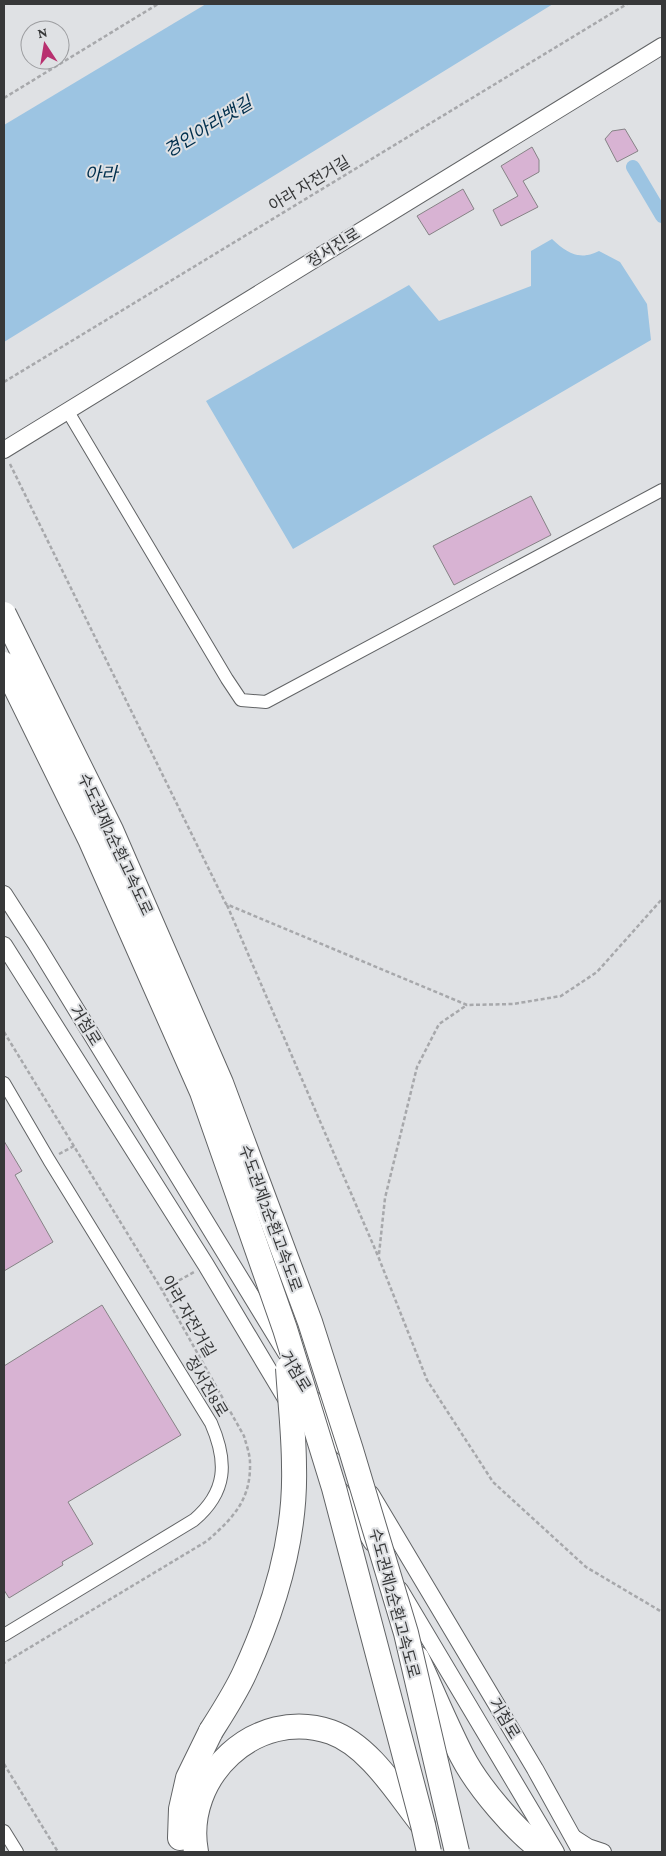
<svg xmlns="http://www.w3.org/2000/svg" width="666" height="1856" font-family="'Crimson Pro','Noto Sans KR',serif">
<rect width="100%" height="100%" fill="#dfe1e4"/>
<!-- water -->
<g fill="#9cc4e2">
<polygon points="206,4 553,4 4,342 4,125"/>
<path d="M552,239C567,253 579,261 599,251L620,262L647,304L651,340L293,549L206,401L409,285L439,321L531,286V251Z"/>
</g>
<g fill="none" stroke-linecap="round" stroke-linejoin="round">
<!-- canal -->
<polyline stroke="#9cc4e2" stroke-width="14" points="633,167 662,216"/>
</g>
<!-- building -->
<g fill="#d8b3d3" stroke="#868386">
<polygon points="625,129 638,151 617,162 605,139 612,131"/>
<polygon points="532,147 539,160 539,172 523,181 538,207 501,226 493,210 518,196 501,166"/>
<polygon points="463,189 474,209 429,235 417,216"/>
<polygon points="531,496 551,535 454,585 433,546"/>
<polygon points="4,1141 22,1171 15,1175 53,1242 4,1271"/>
<polygon points="102,1305 181,1435 68,1502 93,1544 62,1562 63,1565 9,1598 4,1590 4,1366"/>
</g>
<g fill="none" stroke-linecap="round" stroke-linejoin="round">
<defs>
<g id="minor">
<polyline points="67,410 227,679 241,700 266,702 662,490"/>
<path d="M4,1083L49,1160L211,1423C228,1462 227,1492 194,1520L4,1635"/>
<polyline points="4,1831 17,1852"/>
</g>
<g id="tertiary">
<polyline points="4,450 662,46"/>
<polyline points="4,894 38,947 286,1353"/>
<polyline points="4,945 206,1265 289,1404"/>
<polyline points="314,1400 343,1447"/>
<polyline points="341,1491 372,1543"/>
<polyline points="371,1494 535,1769 581,1852"/>
<polyline points="400,1590 556,1852"/>
<polyline points="574,1838 588,1847 603,1852"/>
</g>
<g id="motorway">
<path d="M417,1658C432,1691 446,1725 462,1756C478,1787 517,1833 545,1852"/>
<polyline points="180,1838 181,1809 188,1778 211,1731"/>
<path d="M196,1852C182,1777 256,1706 331,1732C370,1746 398,1794 423,1825"/>
</g>
</defs>
<!-- minor casing -->
<use href="#minor" stroke="#616365" stroke-width="14"/>
<!-- tertiary casing -->
<use href="#tertiary" stroke="#616365" stroke-width="18"/>
<!-- motorway casing -->
<use href="#motorway" stroke="#616365" stroke-width="26"/>
<!-- path -->
<g stroke="#a7a8ab" stroke-width="2.5" stroke-dasharray="4 2.5" stroke-linecap="butt">
<polyline points="4,98 158,4"/>
<polyline points="4,382 627,4"/>
<polyline points="10,464 226,904 467,1005 513,1004 561,996 597,972 662,899"/>
<polyline points="227,905 378,1256 427,1380 493,1482 586,1567 662,1612"/>
<path d="M4,1032L162,1290L244,1436C246,1444 250,1454 250,1463C251,1500 233,1518 207,1541L4,1663"/>
<polyline points="59,1154 74,1146"/>
<polyline points="379,1254 385,1198 417,1067 439,1024 467,1005"/>
<polyline points="162,1290 194,1272"/>
<polyline points="4,1764 58,1852"/>
</g>
<!-- minor -->
<use href="#minor" stroke="#fff" stroke-width="12"/>
<!-- tertiary -->
<use href="#tertiary" stroke="#fff" stroke-width="16"/>
<!-- motorway -->
<use href="#motorway" stroke="#fff" stroke-width="24"/>
<defs>
<g id="motorway-bridge">
<polyline points="4,614 111,830 221,1083 310,1322 351,1450 406,1633 457,1852"/>
<polyline points="4,664 90,839 202,1092 285,1329 334,1488 423,1825 429,1852"/>
<path d="M211,1731C223,1712 236,1692 245,1672C274,1609 296,1537 294,1467C294,1434 290,1401 288,1368"/>
</g>
</defs>
<!-- motorway-bridge casing -->
<use href="#motorway-bridge" stroke="#616365" stroke-width="26" stroke-linecap="butt"/>
<!-- motorway-bridge -->
<use href="#motorway-bridge" stroke="#fff" stroke-width="24"/>
</g>
<g text-anchor="middle" stroke-width="4" stroke-linejoin="round" paint-order="stroke">
<!-- street labels -->
<g font-size="16" fill="#373839" stroke="#dfe1e4">
<text transform="translate(309 183) rotate(-31)" y="6">아라 자전거길</text>
<text transform="translate(333 247) rotate(-32)" y="6">정서진로</text>
<text transform="translate(116 844) rotate(65)" y="6">수도권제2순환고속도로</text>
<text transform="translate(86 1025) rotate(58)" y="6">거첨로</text>
<text transform="translate(271 1218) rotate(70)" y="6">수도권제2순환고속도로</text>
<text transform="translate(189 1316) rotate(60)" y="6">아라 자전거길</text>
<text transform="translate(296 1371) rotate(59)" y="6">거첨로</text>
<text transform="translate(207 1386) rotate(59)" y="6">정서진8로</text>
<text transform="translate(395 1603) rotate(75)" y="6">수도권제2순환고속도로</text>
<text transform="translate(505 1718) rotate(59)" y="6">거첨로</text>
</g>
<!-- water labels -->
<g font-size="18" font-style="italic" fill="#002f4d" stroke="#dfe1e4">
<text transform="translate(208 127) rotate(-31)" y="6">경인아라뱃길</text>
<text x="101" y="180">아라</text>
</g>
</g>
<!-- border -->
<rect width="666" height="1856" fill="none" stroke="#373839" stroke-width="10"/>
<!-- north arrow -->
<g transform="translate(45 45) rotate(348)"><circle r="24" fill="#dfe1e4" stroke="#9c9da0"/>
<path d="M0-4L9 19L0 12L-9 19Z" fill="#b8306f"/>
<text y="-8" font-size="14" font-weight="bold" text-anchor="middle" fill="#373839">N</text>
</g>
</svg>
